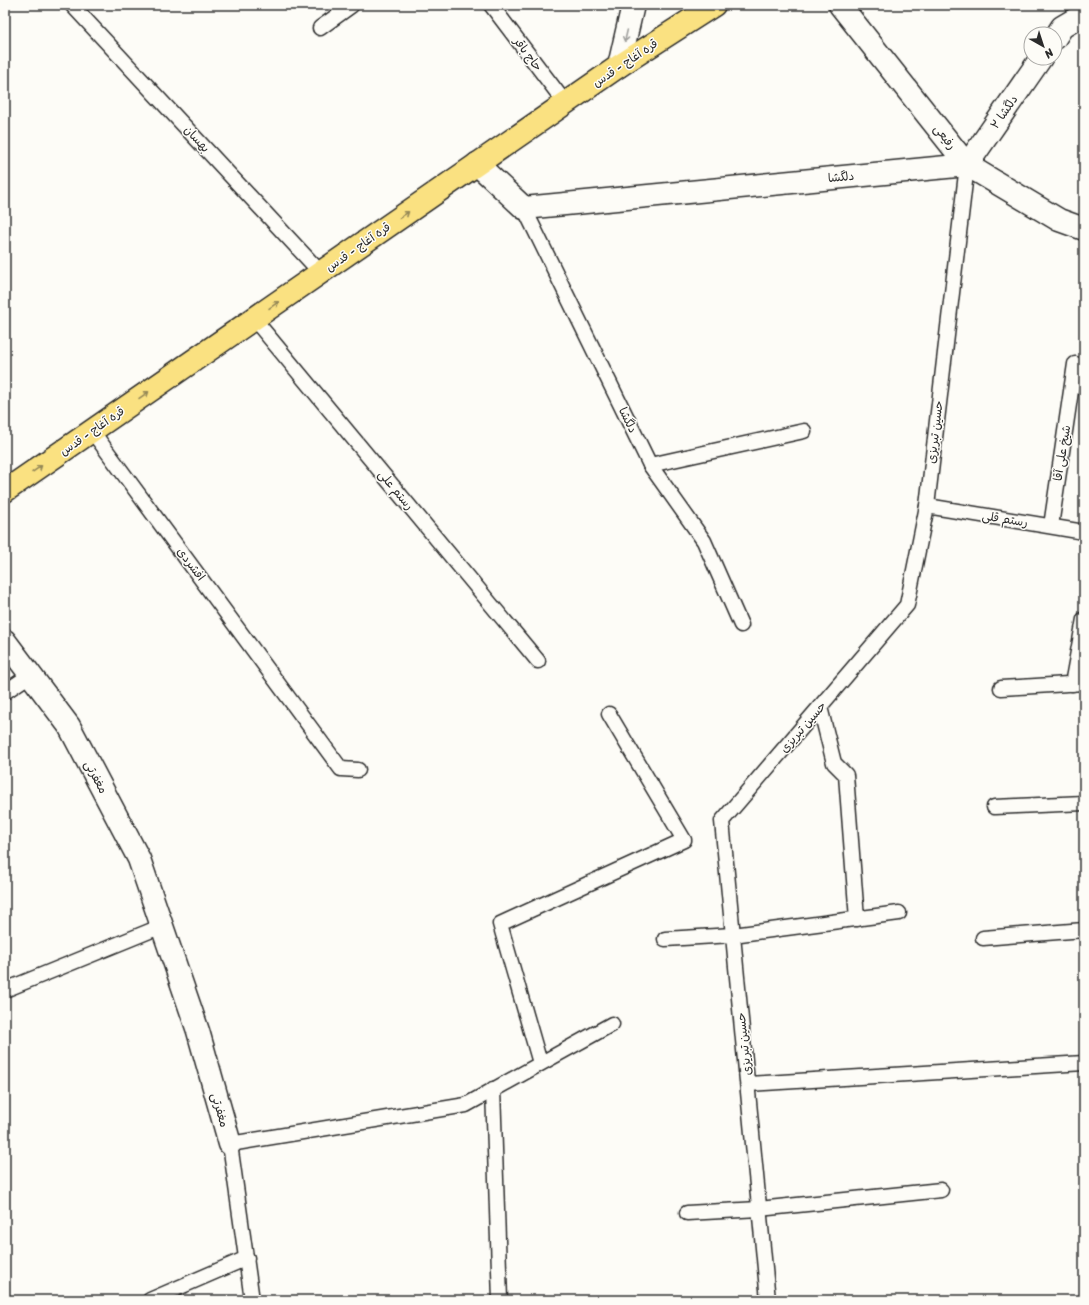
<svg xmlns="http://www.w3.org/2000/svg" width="1089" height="1305" font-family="Sriracha,'Playpen Sans Arabic',sans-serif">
<rect width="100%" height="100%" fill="#fdfcf7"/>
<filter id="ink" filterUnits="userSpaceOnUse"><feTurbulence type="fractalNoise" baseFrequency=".025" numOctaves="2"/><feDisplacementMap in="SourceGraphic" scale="8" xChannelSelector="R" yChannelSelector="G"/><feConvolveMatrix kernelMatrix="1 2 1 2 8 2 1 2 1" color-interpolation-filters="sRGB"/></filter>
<g filter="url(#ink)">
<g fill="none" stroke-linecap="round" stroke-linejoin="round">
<defs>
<g id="service">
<polyline points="72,5 321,273"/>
<polyline points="491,5 566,104"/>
<polyline points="320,28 352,5"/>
<polyline points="524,208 650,465 704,541 741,625"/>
<polyline points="254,319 538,661"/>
<polyline points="92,431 341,769 358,770"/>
<polyline points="650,465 804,431"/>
<polyline points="927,506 1084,532"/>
<polyline points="1051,526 1075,364 1084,367"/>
<polyline points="1072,684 1084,619"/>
<polyline points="1001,688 1084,683"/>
<polyline points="5,692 30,675"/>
<polyline points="820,707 834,763 846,775 857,919"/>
<polyline points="994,807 1084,803"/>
<polyline points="983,938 1084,930"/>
<polyline points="665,939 733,935 899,913"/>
<polyline points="5,990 162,926"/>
<polyline points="540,1063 500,924 684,840 609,714"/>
<polyline points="748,1084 1084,1063"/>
<polyline points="493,1089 500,1300"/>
<polyline points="687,1213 759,1209 941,1190"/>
<polyline points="150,1300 247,1258"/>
<polyline points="252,1300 230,1144 466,1105 612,1024"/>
<polyline points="768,1300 722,821 907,605 927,506 967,165"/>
</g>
<g id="minor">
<polyline points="1055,38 1062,27 1084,14"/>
<polyline points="477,164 524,208 967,165 1041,58"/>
<polyline points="5,641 69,726 139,859 198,1031 230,1144"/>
</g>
<g id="secondary">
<polyline points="840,5 967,165 1059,220 1084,229"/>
<polyline points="619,66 633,5"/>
</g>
<polyline id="primary" points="5,491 619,66 714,5"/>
</defs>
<!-- service casing -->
<use href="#service" stroke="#2b2b2b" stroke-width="17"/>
<!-- minor casing -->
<use href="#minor" stroke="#2b2b2b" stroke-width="25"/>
<!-- secondary casing -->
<use href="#secondary" stroke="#2b2b2b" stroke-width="25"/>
<!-- primary casing -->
<use href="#primary" stroke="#2b2b2b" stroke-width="25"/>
<!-- service -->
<use href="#service" stroke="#fdfcf7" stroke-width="14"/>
<!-- minor -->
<use href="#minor" stroke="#fdfcf7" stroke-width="22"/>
<!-- secondary -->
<use href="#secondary" stroke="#fdfcf7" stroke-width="22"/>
<!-- primary -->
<use href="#primary" stroke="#fae181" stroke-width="22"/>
</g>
<!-- one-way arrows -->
<defs><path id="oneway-shaft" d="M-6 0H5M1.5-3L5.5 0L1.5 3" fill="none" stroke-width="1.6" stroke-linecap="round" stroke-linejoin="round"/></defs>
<use stroke="#9e9e9b" href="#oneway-shaft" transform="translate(626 36) rotate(103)"/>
<g stroke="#928656">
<use href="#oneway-shaft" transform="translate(404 215) rotate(-35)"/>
<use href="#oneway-shaft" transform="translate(274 305) rotate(-35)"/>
<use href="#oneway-shaft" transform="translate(144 395) rotate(-35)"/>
<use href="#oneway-shaft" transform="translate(37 469) rotate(-35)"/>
</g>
</g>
<g text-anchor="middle" stroke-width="3" stroke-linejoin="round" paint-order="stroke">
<!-- street labels -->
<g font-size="12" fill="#2b2b2b" stroke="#fdfcf7">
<text transform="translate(528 54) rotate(53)" y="4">حاج باقر</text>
<text transform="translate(625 63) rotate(-34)" y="4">قره آغاج - قدس</text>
<text transform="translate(1004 112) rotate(-55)" y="4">دلگشا ۲</text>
<text transform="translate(945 137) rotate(52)" y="4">رفیعی</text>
<text transform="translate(197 139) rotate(47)" y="4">بهسان</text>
<text transform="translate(841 177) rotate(-5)" y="4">دلگشا</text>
<text transform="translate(358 247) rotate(-35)" y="4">قره آغاج - قدس</text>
<text transform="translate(628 420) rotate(64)" y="4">دلگشا</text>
<text transform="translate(92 431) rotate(-35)" y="4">قره آغاج - قدس</text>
<text transform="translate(935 432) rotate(-83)" y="4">حسین تبریزی</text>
<text transform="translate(1062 453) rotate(-81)" y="4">شیخ علی آقا</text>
<text transform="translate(396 490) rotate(50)" y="4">رستم علی</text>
<text transform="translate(1005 519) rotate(9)" y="4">رستم قلی</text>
<text transform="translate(191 564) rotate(53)" y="4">افشردی</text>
<text transform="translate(803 727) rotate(-49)" y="4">حسین تبریزی</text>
<text transform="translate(96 777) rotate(62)" y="4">مغفرتی</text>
<text transform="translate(744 1044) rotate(-96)" y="4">حسین تبریزی</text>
<text transform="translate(220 1110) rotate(74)" y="4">مغفرتی</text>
</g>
</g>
<!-- margin -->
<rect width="1089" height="1305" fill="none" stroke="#fdfcf7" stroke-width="20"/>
<rect x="10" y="10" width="1069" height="1285" fill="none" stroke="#2b2b2b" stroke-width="1.5" filter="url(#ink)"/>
<!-- north arrow -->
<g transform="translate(1043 46) rotate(141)"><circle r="19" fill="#fdfcf7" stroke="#a9a8a5"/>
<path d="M0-3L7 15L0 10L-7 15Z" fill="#2b2b2b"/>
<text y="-6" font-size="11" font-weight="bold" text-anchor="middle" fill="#2b2b2b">N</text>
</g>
</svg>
